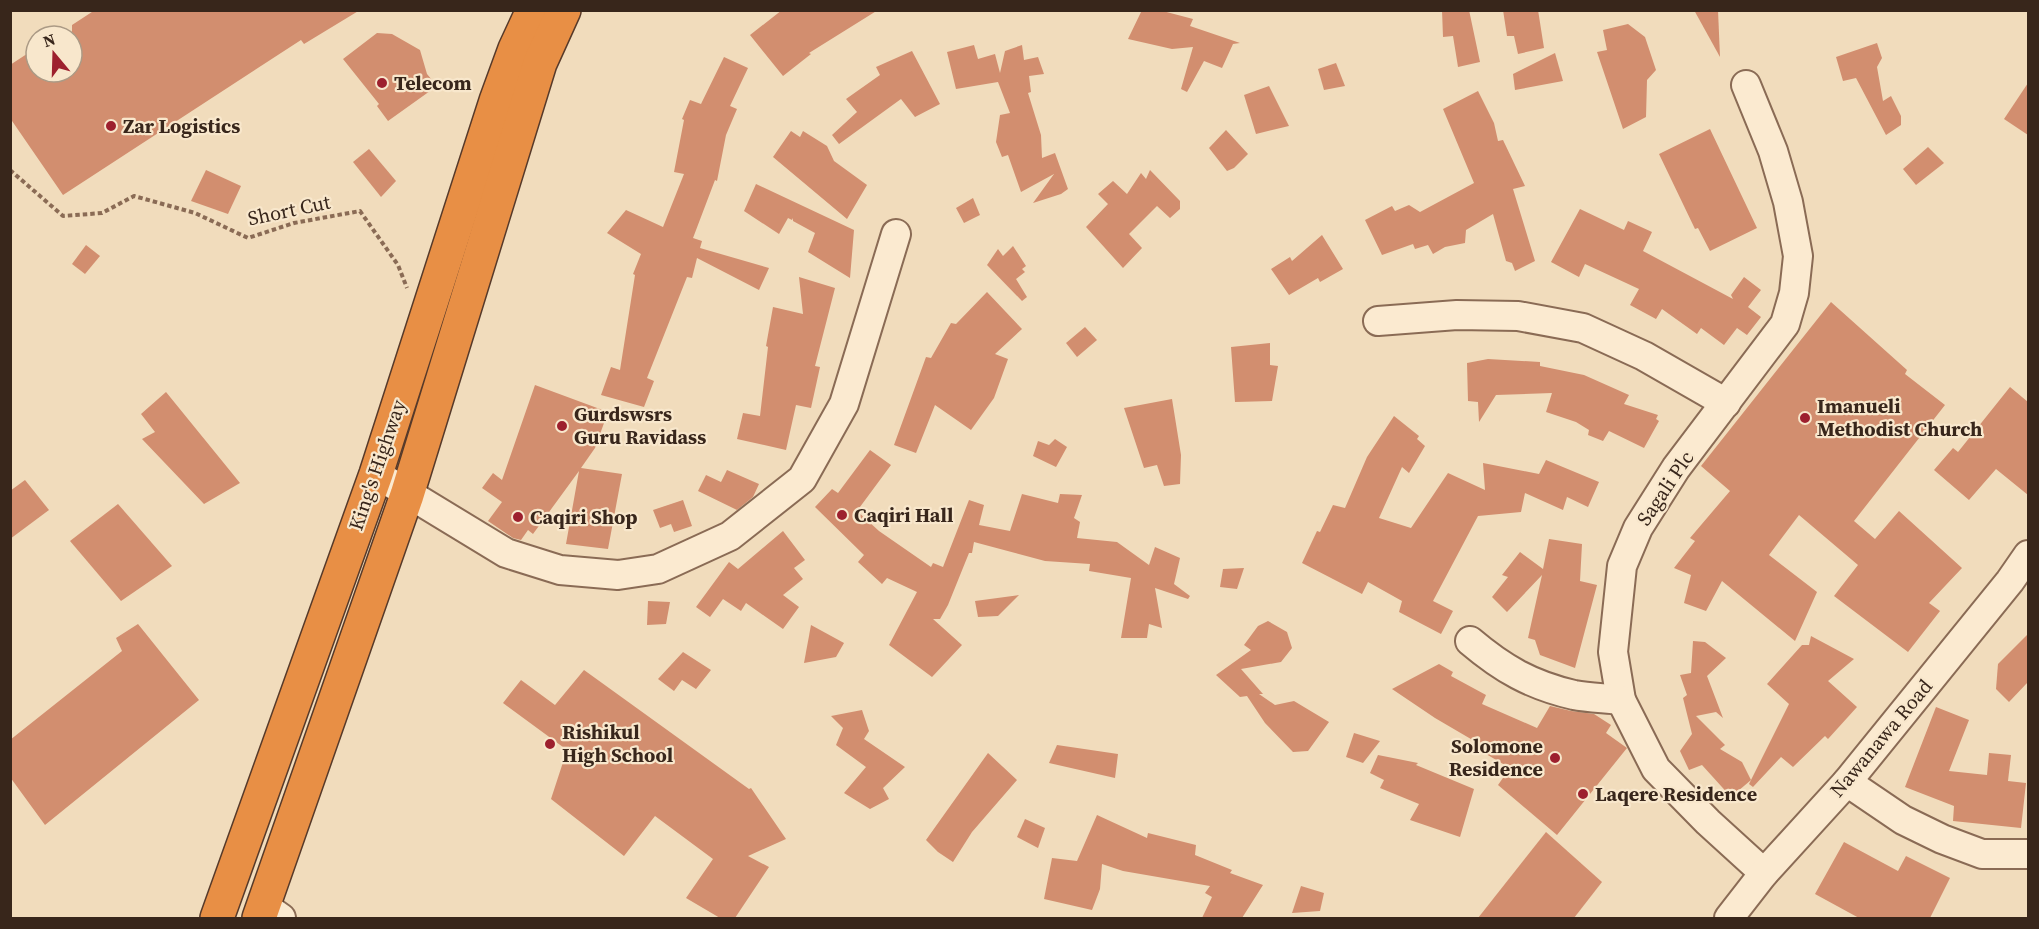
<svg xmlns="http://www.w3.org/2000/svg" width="2039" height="929" font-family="'Source Serif 4',serif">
<rect width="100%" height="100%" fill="#f1dcbc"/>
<!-- building -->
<g fill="#d28e6f">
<polygon points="95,10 360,10 304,44 301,40 63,195 10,118 10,65 36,48 36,72 72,72 72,25"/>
<polygon points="782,10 878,10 809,53 811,54 783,76 750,35"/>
<polygon points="1142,10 1159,10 1193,19 1190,26 1240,43 1233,44 1222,68 1204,61 1187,92 1181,89 1193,47 1172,49 1128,39"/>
<polygon points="1442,10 1469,10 1480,62 1458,67 1453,36 1443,37"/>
<polygon points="1503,10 1538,10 1544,48 1518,54 1514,36 1507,36"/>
<polygon points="1694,10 1718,10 1720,57"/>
<polygon points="1628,24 1645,37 1656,70 1647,80 1646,117 1623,129 1597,52 1607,50 1603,30"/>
<polygon points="377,33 392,34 420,50 427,74 437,86 388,121 377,106 379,104 343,59"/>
<polygon points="1877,43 1882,58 1877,67 1883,101 1891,96 1901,116 1901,125 1886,135 1856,78 1843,81 1836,57"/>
<polygon points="974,45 978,59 995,54 1000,73 1005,51 1022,45 1024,60 1038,57 1044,74 1029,76 1031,92 1028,93 1041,135 1042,158 1055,153 1068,189 1061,194 1033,203 1054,174 1021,192 1008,155 1002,157 996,142 1000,115 1010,113 998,82 956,89 947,52"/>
<polygon points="912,51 940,104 915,117 901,99 839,144 832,135 857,112 846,99 880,75 876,67"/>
<polygon points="1555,53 1563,81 1515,90 1513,74"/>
<polygon points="724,57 748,68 730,106 737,109 726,135 717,181 715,180 693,238 702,241 700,248 769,268 759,290 697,258 692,278 687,277 647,378 654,381 644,407 601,395 611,367 620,370 635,275 633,274 641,254 607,233 626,210 663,227 684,174 674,172 684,120 682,119 690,100 701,104"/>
<polygon points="1336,63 1345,86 1324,90 1318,69"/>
<polygon points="2028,83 2028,135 2004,119"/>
<polygon points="1269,86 1289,126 1256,134 1244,95"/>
<polygon points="1478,91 1494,123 1498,141 1503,140 1525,186 1513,189 1535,261 1515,271 1512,263 1506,261 1493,214 1466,230 1465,243 1445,247 1433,254 1428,245 1415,249 1413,244 1382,255 1365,220 1392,206 1395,211 1409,205 1420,212 1474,183 1443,109"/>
<polygon points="1710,129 1757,228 1710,251 1698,228 1695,229 1659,154"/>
<polygon points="1226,130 1248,154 1234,168 1227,171 1209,148"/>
<polygon points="791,131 800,137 803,131 827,146 834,161 867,185 847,219 773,157"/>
<polygon points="1928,147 1944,163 1916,185 1903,169"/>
<polygon points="369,149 396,181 381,197 353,162"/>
<polygon points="206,170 241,186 228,214 191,201"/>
<polygon points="1150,170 1180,201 1180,209 1170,218 1157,206 1129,234 1142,248 1123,268 1086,227 1108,204 1098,194 1113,181 1127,194 1141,173 1146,179"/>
<polygon points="756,184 854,230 850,278 808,252 815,233 793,221 793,218 792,220 788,218 779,234 744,211"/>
<polygon points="973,198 980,215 964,223 956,208"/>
<polygon points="1580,209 1624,230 1628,221 1652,232 1643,251 1733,299 1731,295 1744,277 1761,290 1748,307 1761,317 1747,335 1737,328 1724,345 1701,328 1697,334 1662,309 1656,319 1630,305 1639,289 1585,264 1579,277 1551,262"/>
<polygon points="1322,235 1343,269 1320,282 1318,278 1289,295 1271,269 1290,257 1292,261"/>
<polygon points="86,245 100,256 85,274 72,264"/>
<polygon points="1013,246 1026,266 1022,269 1025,272 1016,279 1027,297 1022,301 987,265 998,249 1003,256"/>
<polygon points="799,277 835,288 815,366 820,367 811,408 796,405 786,450 737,439 743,413 760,416 768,347 766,346 773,307 803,314"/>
<polygon points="987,292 1022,329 995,354 1008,359 994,398 971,430 935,405 916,453 894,445 926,357 931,358 951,323 956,324"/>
<polygon points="1831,302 1907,370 1905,374 1945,405 1854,521 1875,539 1899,511 1962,568 1929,603 1940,611 1908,652 1834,596 1858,565 1799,515 1769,555 1817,592 1795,641 1722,581 1706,611 1684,603 1691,575 1674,568 1695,541 1690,538 1730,491 1701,466"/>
<polygon points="1085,327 1097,340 1077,357 1066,343"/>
<polygon points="1270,343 1270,365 1278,366 1272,401 1235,402 1231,347"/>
<polygon points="1488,359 1540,362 1540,366 1584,375 1629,395 1624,404 1658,415 1656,419 1659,421 1644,448 1609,431 1603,441 1588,435 1589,430 1576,422 1546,412 1552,393 1496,395 1479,422 1478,402 1468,401 1467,363"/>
<polygon points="535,385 608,412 595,448 581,468 622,474 608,549 566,544 579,471 533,534 528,530 521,540 513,538 488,521 502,502 482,488 493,473 502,480"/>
<polygon points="2010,387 2028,402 2028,495 1996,469 1969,500 1934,470 1953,448 1958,452"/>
<polygon points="166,392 240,483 204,504 142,439 155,432 141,414"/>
<polygon points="1172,399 1181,455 1180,484 1164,486 1157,465 1144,468 1124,408"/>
<polygon points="1394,416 1419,436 1417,439 1425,446 1409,473 1402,467 1379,518 1411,528 1448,473 1485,490 1483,463 1539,474 1546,460 1599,482 1588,507 1567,497 1563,510 1525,493 1521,512 1478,516 1433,601 1453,611 1441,634 1399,612 1402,601 1368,582 1362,594 1302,563 1317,531 1320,532 1333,505 1345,508 1367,457"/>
<polygon points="1055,439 1067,447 1056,467 1033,456 1038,441 1049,445"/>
<polygon points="870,450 891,465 857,511 879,531 931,567 933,563 943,567 969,500 984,505 979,525 1010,531 1022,494 1058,503 1060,494 1082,495 1074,518 1080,522 1077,538 1117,542 1149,565 1155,547 1180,558 1174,584 1190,596 1188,599 1155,588 1162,628 1149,624 1147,638 1121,638 1131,578 1089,571 1090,564 1045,561 974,542 972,553 969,553 948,605 940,619 933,619 962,645 932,677 889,645 917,592 887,578 882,584 858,562 864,555 815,507 832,489 838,493"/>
<polygon points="727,470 759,484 753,497 737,510 698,491 706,475 721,482"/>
<polygon points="25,480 49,510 10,539 10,491"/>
<polygon points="683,500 692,526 674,532 671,524 660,528 653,510"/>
<polygon points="118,504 172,566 121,601 70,541"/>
<polygon points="783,531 805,560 794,568 803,579 783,595 799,607 783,629 746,603 741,611 723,599 710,617 696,607 729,562 738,569"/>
<polygon points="1549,539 1582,544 1580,581 1597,585 1575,668 1540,655 1535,640 1528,638 1542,575 1507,612 1492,597 1508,577 1502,575 1520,552 1543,569"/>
<polygon points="1244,568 1237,589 1220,587 1223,569"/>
<polygon points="1019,595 998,616 978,617 975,601"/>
<polygon points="648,601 670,602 666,624 647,625"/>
<polygon points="1268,621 1287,632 1292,648 1281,662 1241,669 1263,694 1259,694 1275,705 1294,701 1329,722 1308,751 1293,752 1265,723 1247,696 1240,697 1216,675 1251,650 1244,645 1258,626"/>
<polygon points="138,624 199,700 45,825 10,777 10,740 122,651 116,638"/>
<polygon points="811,625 844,643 836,657 804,663"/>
<polygon points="2028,634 2028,682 2009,702 1996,689 1998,664"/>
<polygon points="1811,636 1854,659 1828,681 1857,707 1828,739 1825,736 1793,767 1781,757 1753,787 1749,784 1789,704 1767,684 1802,645 1809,645"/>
<polygon points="1693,641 1705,642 1726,658 1707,676 1723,718 1716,712 1696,716 1725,745 1720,749 1742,762 1751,780 1731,797 1702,765 1689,770 1680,751 1692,734 1683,698 1687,695 1680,675 1691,673"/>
<polygon points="683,652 711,670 696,689 682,680 674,691 658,679"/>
<polygon points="1439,664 1453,672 1451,676 1486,695 1482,704 1537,728 1550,706 1571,711 1594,714 1611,725 1606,733 1627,748 1557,835 1498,785 1510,768 1474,747 1476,742 1435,718 1392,689"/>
<polygon points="584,670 749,789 751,788 786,839 748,856 769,867 735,918 720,918 686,898 713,859 655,816 624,856 551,799 567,750 503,703 521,680 555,705"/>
<polygon points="1936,707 1969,720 1949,771 1987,775 1989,753 2011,755 2008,781 2026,783 2021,828 1953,821 1954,806 1905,787"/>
<polygon points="862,710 869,731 864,739 905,767 883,788 889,799 870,809 844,793 866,767 836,745 843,728 831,716"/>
<polygon points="1354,733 1380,741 1363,763 1346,757"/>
<polygon points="1057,745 1118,754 1115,778 1049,763"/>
<polygon points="988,753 1017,780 972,832 953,862 938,852 926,840"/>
<polygon points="1378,755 1418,763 1416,765 1474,789 1460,837 1410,820 1419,804 1380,788 1384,780 1370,773"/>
<polygon points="1097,815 1147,838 1148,833 1196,845 1195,855 1232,870 1230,873 1263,885 1242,918 1202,918 1212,897 1205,893 1210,886 1123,871 1102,864 1100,889 1092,910 1044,899 1052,858 1077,861"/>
<polygon points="1025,819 1045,828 1038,848 1017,837"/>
<polygon points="1546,832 1602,882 1574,918 1478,918"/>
<polygon points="1844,842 1898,871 1906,856 1950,878 1930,918 1859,918 1815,894"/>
<polygon points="1301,886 1324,893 1320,911 1292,913"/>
</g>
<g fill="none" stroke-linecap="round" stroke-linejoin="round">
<defs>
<g id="minor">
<polyline points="1746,85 1773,151 1788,202 1798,256 1794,293 1785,324 1676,468 1638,528 1622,566 1613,652 1621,700 1656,769 1708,822 1764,873"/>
<polyline points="1378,321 1457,315 1518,316 1583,328 1644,356 1726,403"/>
<polyline points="376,474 506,553 560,570 618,575 658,569 730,536 802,479 844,404 896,234"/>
<path d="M1470,641C1503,669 1531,685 1574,695C1589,698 1605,698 1621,700"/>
<polyline points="1847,782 1903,820 1942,839 1982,854 2028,854"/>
<polyline points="264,906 281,918"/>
<polyline points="1729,918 1764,873 1847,782 2010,581 2028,555"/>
</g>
<g id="highway">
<polyline points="217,918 376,474 496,101 515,49 533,10"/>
<polyline points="259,918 407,495 540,63 564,10"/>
</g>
</defs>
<!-- minor casing -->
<use href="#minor" stroke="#8a6b55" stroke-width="32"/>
<!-- highway casing -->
<use href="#highway" stroke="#573a2a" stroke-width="36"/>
<!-- path -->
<polyline stroke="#8a6b55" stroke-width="4" stroke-dasharray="4.5 3" stroke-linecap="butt" points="10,170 63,216 102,213 134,196 195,213 248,238 294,223 360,211 398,265 407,288"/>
<!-- minor -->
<use href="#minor" stroke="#fbead0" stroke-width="28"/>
<!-- highway -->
<use href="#highway" stroke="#e88f45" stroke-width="33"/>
</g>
<!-- markers -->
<g fill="#9d202e" stroke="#f8e7cc" stroke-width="2">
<circle cx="382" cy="83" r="6"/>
<circle cx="111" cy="126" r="6"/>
<circle cx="1805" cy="418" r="6"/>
<circle cx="562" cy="426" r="6"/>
<circle cx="842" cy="515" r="6"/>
<circle cx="518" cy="517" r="6"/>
<circle cx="550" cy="744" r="6"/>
<circle cx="1555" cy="758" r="6"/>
<circle cx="1583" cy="794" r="6"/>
</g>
<g text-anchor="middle" stroke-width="4.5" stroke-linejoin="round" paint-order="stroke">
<!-- poi labels -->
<g font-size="20" font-weight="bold" fill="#38261b" stroke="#f8e7cc" text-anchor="start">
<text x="394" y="90">Telecom</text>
<text x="123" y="133">Zar Logistics</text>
<text x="1817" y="413">Imanueli<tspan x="1817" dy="23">Methodist Church</tspan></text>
<text x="574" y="421">Gurdswsrs<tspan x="574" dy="23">Guru Ravidass</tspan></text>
<text x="854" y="522">Caqiri Hall</text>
<text x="530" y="524">Caqiri Shop</text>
<text x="562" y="739">Rishikul<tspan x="562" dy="23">High School</tspan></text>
<text x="1543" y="753" text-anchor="end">Solomone<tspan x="1543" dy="23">Residence</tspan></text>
<text x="1595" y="801">Laqere Residence</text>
</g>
<!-- street labels -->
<g font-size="20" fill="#38261b" stroke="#f8e7cc">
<text transform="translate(289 210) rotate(-12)" y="7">Short Cut</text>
<text transform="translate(377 465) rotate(-71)" y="7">King's Highway</text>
<text transform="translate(1665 488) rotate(-56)" y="7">Sagali Plc</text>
<text transform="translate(1881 738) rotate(-50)" y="7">Nawanawa Road</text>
</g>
</g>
<!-- border -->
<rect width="2039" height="929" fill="none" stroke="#38261b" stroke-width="24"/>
<!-- north arrow -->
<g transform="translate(54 54) rotate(341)"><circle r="28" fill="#f8e7cc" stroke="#ab9a85" stroke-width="1.5"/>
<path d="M0-4.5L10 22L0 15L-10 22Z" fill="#9d202e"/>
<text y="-9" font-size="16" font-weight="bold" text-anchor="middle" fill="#38261b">N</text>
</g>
</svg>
